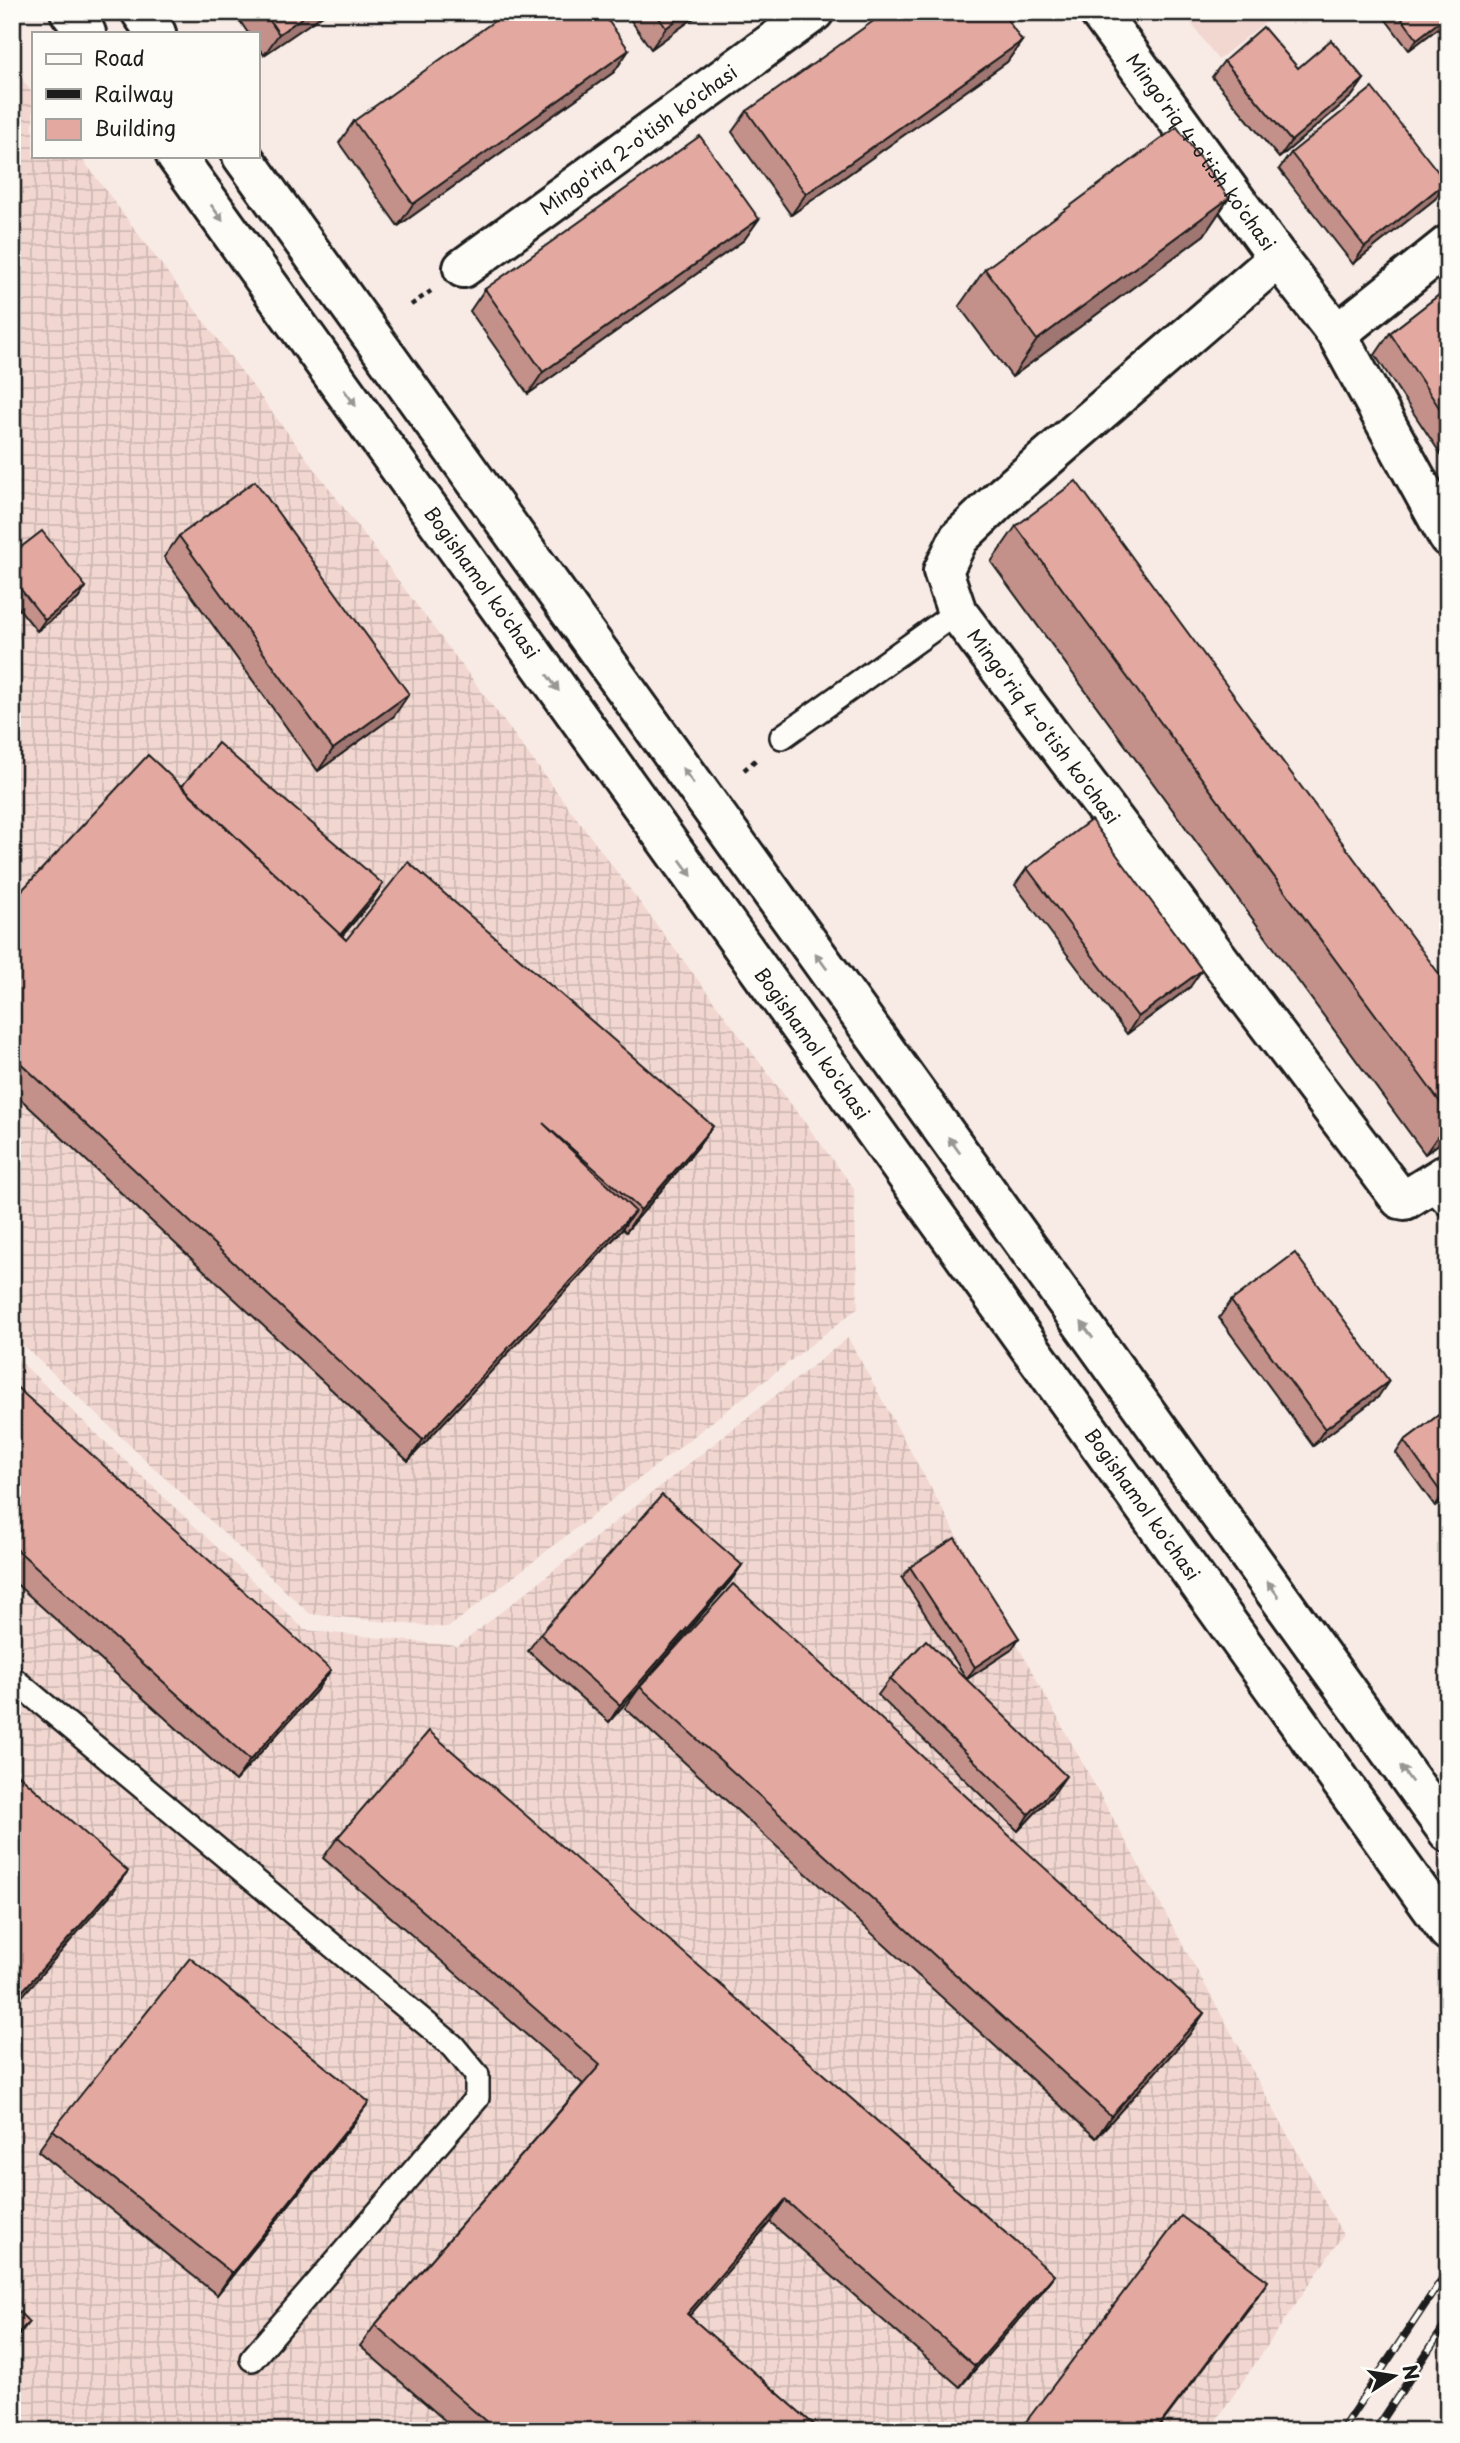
<svg xmlns="http://www.w3.org/2000/svg" width="1460" height="2443" font-family="'Playpen Sans',sans-serif">
<defs>
<pattern id="industrial-grid" width="8" height="8" patternUnits="userSpaceOnUse" patternTransform="scale(1.75)"><rect width="8" height="8" fill="#f2d7d1"/><path d="M0 4h8M4 0v8" fill="none" stroke="#cfb8b3"/></pattern>
</defs>
<rect width="100%" height="100%" fill="#f8ebe6"/>
<filter id="ink" filterUnits="userSpaceOnUse"><feTurbulence type="fractalNoise" baseFrequency=".0143" numOctaves="2"/><feDisplacementMap in="SourceGraphic" scale="14" xChannelSelector="R" yChannelSelector="G"/><feConvolveMatrix kernelMatrix="1 2 1 2 8 2 1 2 1" color-interpolation-filters="sRGB"/></filter>
<g filter="url(#ink)">
<!-- built -->
<polygon fill="#f2d7d1" points="1183,12 1278,12 1218,60"/>
<!-- industrial -->
<g fill="url(#industrial-grid)">
<polygon points="12,66 33,94 33,156 80,156 854,1188 858,1308 448,1628 310,1614 12,1335"/>
<polygon points="848,1338 1343,2235 1209,2431 12,2431 12,1354 305,1630 458,1646"/>
</g>
<g fill="none" stroke-linecap="round" stroke-linejoin="round">
<defs>
<g id="lane">
<polyline points="782,737 957,612"/>
<polyline points="1429,1185 1448,1205"/>
<polyline points="12,1678 453,2046 477,2075 477,2098 252,2359"/>
</g>
<g id="street">
<path id="s1" d="M1099,12L1278,258L1337,334L1448,537"/>
<path id="s2" d="M1278,258L1005,494L959,538L943,571L957,612L1400,1199L1405,1200L1448,1173"/>
<path id="s3" d="M463,268L814,12"/>
<polyline points="1337,334 1448,245"/>
</g>
<g id="secondary">
<polyline points="70,12 86,33"/>
<polyline points="141,12 156,33"/>
<path id="s4" d="M176,156L1448,1931"/>
<polyline points="242,156 1448,1832"/>
</g>
</defs>
<!-- lane casing -->
<use href="#lane" stroke="#1c1c1c" stroke-width="28"/>
<!-- street casing -->
<use href="#street" stroke="#1c1c1c" stroke-width="44"/>
<!-- secondary casing -->
<use href="#secondary" stroke="#1c1c1c" stroke-width="44"/>
<!-- path -->
<g stroke="#1c1c1c" stroke-width="4.5" stroke-dasharray="5 5" stroke-linecap="butt">
<polyline points="411,305 431,291"/>
<polyline points="744,770 758,758"/>
</g>
<!-- lane -->
<use href="#lane" stroke="#fdfcf7" stroke-width="23"/>
<!-- street -->
<use href="#street" stroke="#fdfcf7" stroke-width="38"/>
<!-- secondary -->
<use href="#secondary" stroke="#fdfcf7" stroke-width="38"/>
<defs>
<g id="rail">
<polyline points="1341,2431 1448,2270"/>
<polyline points="1375,2431 1448,2321"/>
</g>
</defs>
<!-- rail casing -->
<use href="#rail" stroke="#1c1c1c" stroke-width="8"/>
<!-- rail -->
<use href="#rail" stroke="#fdfcf7" stroke-width="5" stroke-dasharray="16" stroke-linecap="butt"/>
</g>
<!-- wall -->
<g fill="#c3918a" stroke="#1c1c1c" stroke-width="2">
<polygon points="234,12 327,12 264,55 257,46 257,33 248,33"/>
<polygon points="625,12 702,12 651,49"/>
<polygon points="1380,12 1448,12 1448,21 1409,50"/>
<polygon points="1022,41 1007,62 791,215 732,132 747,111"/>
<polygon points="629,50 614,72 398,226 339,143 354,121"/>
<polygon points="1224,61 1298,68 1364,79 1352,96 1279,158 1212,77"/>
<polygon points="1291,153 1435,199 1353,264 1279,169"/>
<polygon points="1229,198 1204,235 1012,377 959,306 985,269"/>
<polygon points="759,219 744,240 528,394 470,311 485,289"/>
<polygon points="1448,288 1448,465 1375,355 1390,333"/>
<polygon points="1016,526 1448,986 1448,1137 1425,1154 991,562"/>
<polygon points="179,536 394,716 318,771 164,557"/>
<polygon points="12,554 86,587 78,599 37,631 12,600"/>
<polygon points="182,786 372,901 342,936 346,940 698,1147 626,1232 623,1229 408,1461 12,1091 12,901"/>
<polygon points="1027,868 1190,987 1127,1034 1015,885"/>
<polygon points="1231,1301 1378,1397 1313,1446 1219,1318"/>
<polygon points="12,1383 316,1691 235,1781 12,1580"/>
<polygon points="1448,1408 1448,1497 1435,1506 1396,1453 1404,1441"/>
<polygon points="742,1565 730,1582 609,1722 528,1651 540,1634"/>
<polygon points="910,1567 1019,1638 1011,1650 967,1679 902,1578"/>
<polygon points="890,1679 1054,1793 1018,1831 878,1695"/>
<polygon points="640,1687 1204,2013 1189,2035 1096,2138 625,1708"/>
<polygon points="338,1837 1039,2296 960,2387 770,2222 689,2316 821,2431 457,2431 360,2346 375,2325 583,2084 323,1858"/>
<polygon points="354,2123 217,2295 38,2151 53,2130"/>
</g>
<!-- shaded-wall -->
<g fill="#9f7671" stroke="#1c1c1c" stroke-width="2">
<polygon points="310,12 327,12 264,55 279,34"/>
<polygon points="687,12 702,12 651,49 666,28"/>
<polygon points="1448,15 1448,21 1409,50 1417,39"/>
<polygon points="1022,41 1007,62 791,215 806,194"/>
<polygon points="629,50 614,72 398,226 413,204"/>
<polygon points="1364,79 1352,96 1279,158 1291,141"/>
<polygon points="1446,182 1435,199 1353,264 1365,247"/>
<polygon points="1229,198 1204,235 1012,377 1037,340"/>
<polygon points="759,219 744,240 528,394 543,372"/>
<polygon points="86,587 78,599 37,631 45,620"/>
<polygon points="409,694 394,716 318,771 333,749"/>
<polygon points="383,884 372,901 326,954 338,937"/>
<polygon points="1202,970 1190,987 1127,1034 1138,1017"/>
<polygon points="1448,1122 1448,1137 1425,1154"/>
<polygon points="713,1126 698,1147 626,1232 641,1210"/>
<polygon points="635,1211 620,1232 408,1461 423,1440"/>
<polygon points="1389,1381 1378,1397 1313,1446 1325,1429"/>
<polygon points="1448,1491 1448,1497 1435,1506 1443,1495"/>
<polygon points="742,1565 730,1582 609,1722 620,1705"/>
<polygon points="1019,1638 1011,1650 967,1679 975,1667"/>
<polygon points="331,1670 316,1691 235,1781 250,1760"/>
<polygon points="1066,1776 1054,1793 1018,1831 1029,1814"/>
<polygon points="128,1871 113,1892 12,2008 12,2003"/>
<polygon points="1204,2013 1189,2035 1096,2138 1111,2116"/>
<polygon points="369,2102 354,2123 217,2295 232,2273"/>
<polygon points="785,2200 770,2222 672,2336 687,2314"/>
<polygon points="1054,2275 1039,2296 960,2387 975,2366"/>
<polygon points="1268,2281 1253,2303 1156,2431 1155,2431"/>
<polygon points="29,2322 17,2338 12,2344 12,2339"/>
</g>
<!-- building -->
<g fill="#e3a9a1" stroke="#1c1c1c" stroke-width="2">
<polygon points="264,12 310,12 279,34"/>
<polygon points="507,12 602,12 629,50 413,204 354,121"/>
<polygon points="655,12 687,12 666,28"/>
<polygon points="886,12 1002,12 1022,41 806,194 747,111"/>
<polygon points="1397,12 1448,12 1448,15 1417,39"/>
<polygon points="1263,27 1298,68 1331,40 1364,79 1291,141 1224,61"/>
<polygon points="1372,88 1446,182 1365,247 1291,153"/>
<polygon points="1177,127 1229,198 1037,340 985,269"/>
<polygon points="700,136 759,219 543,372 485,289"/>
<polygon points="1448,288 1448,421 1390,333"/>
<polygon points="255,481 409,694 333,749 179,536"/>
<polygon points="1076,481 1448,986 1448,1113 1016,526"/>
<polygon points="42,531 86,587 45,620 12,578 12,554"/>
<polygon points="218,743 383,884 340,935 182,786"/>
<polygon points="148,755 346,940 408,862 713,1126 641,1210 543,1123 635,1211 423,1440 12,1055 12,901"/>
<polygon points="1091,820 1202,970 1138,1017 1027,868"/>
<polygon points="1295,1253 1389,1381 1325,1429 1231,1301"/>
<polygon points="12,1383 331,1670 250,1760 12,1545"/>
<polygon points="1448,1408 1448,1491 1443,1495 1404,1441"/>
<polygon points="662,1495 742,1565 620,1705 540,1634"/>
<polygon points="955,1538 1019,1638 975,1667 910,1567"/>
<polygon points="733,1584 1204,2013 1111,2116 640,1687"/>
<polygon points="926,1640 1066,1776 1029,1814 890,1679"/>
<polygon points="429,1731 1054,2275 975,2366 785,2200 687,2314 821,2431 497,2431 375,2325 600,2065 338,1837"/>
<polygon points="19,1775 128,1871 12,2003 12,1783"/>
<polygon points="190,1958 369,2102 232,2273 53,2130"/>
<polygon points="1181,2216 1268,2281 1155,2431 1019,2431"/>
<polygon points="12,2305 29,2322 12,2339"/>
</g>
<!-- one-way arrows -->
<defs><path id="oneway-solid" d="M-6-.8H1V-3.2L6.5 0L1 3.2V.8H-6Z" transform="scale(1.75)"/></defs>
<g fill="#989794">
<use href="#oneway-solid" transform="translate(217 213) rotate(54)"/>
<use href="#oneway-solid" transform="translate(350 398) rotate(54)"/>
<use href="#oneway-solid" transform="translate(553 683) rotate(54)"/>
<use href="#oneway-solid" transform="translate(688 776) rotate(-126)"/>
<use href="#oneway-solid" transform="translate(686 868) rotate(54)"/>
<use href="#oneway-solid" transform="translate(821 961) rotate(-126)"/>
<use href="#oneway-solid" transform="translate(954 1145) rotate(-126)"/>
<use href="#oneway-solid" transform="translate(1087 1330) rotate(-126)"/>
<use href="#oneway-solid" transform="translate(1273 1589) rotate(-126)"/>
<use href="#oneway-solid" transform="translate(1406 1774) rotate(-126)"/>
</g>
</g>
<g text-anchor="middle" stroke-width="5" stroke-linejoin="round" paint-order="stroke">
<!-- street labels -->
<g font-size="19" fill="#1c1c1c" stroke="#fdfcf7">
<text dy="7" stroke="none"><textPath href="#s3" startOffset="217">Mingo'riq 2-o'tish ko'chasi</textPath></text>
<text dy="7" stroke="none"><textPath href="#s1" startOffset="173">Mingo'riq 4-o'tish ko'chasi</textPath></text>
<text dy="7" stroke="none"><textPath href="#s4" startOffset="525">Bogishamol ko'chasi</textPath></text>
<text dy="7" stroke="none"><textPath href="#s2" startOffset="648">Mingo'riq 4-o'tish ko'chasi</textPath></text>
<text dy="7" stroke="none"><textPath href="#s4" startOffset="1092">Bogishamol ko'chasi</textPath></text>
<text dy="7" stroke="none"><textPath href="#s4" startOffset="1659">Bogishamol ko'chasi</textPath></text>
</g>
</g>
<!-- margin -->
<rect width="1460" height="2443" fill="none" stroke="#fdfcf7" stroke-width="42"/>
<rect x="21" y="21" width="1418" height="2401" fill="none" stroke="#1c1c1c" stroke-width="2.5" filter="url(#ink)"/>
<!-- legend -->
<rect x="32" y="32" width="228" height="126" fill="#fdfcf7" stroke="#a3a29f" stroke-width="2"/>
<rect x="46" y="54" width="35" height="10" fill="#fdfcf7" stroke="#a3a29f" stroke-width="2"/>
<text x="94" y="66" font-size="21" fill="#1c1c1c">Road</text>
<rect x="46" y="89" width="35" height="10" fill="#1c1c1c" stroke="#a3a29f" stroke-width="2"/>
<text x="94" y="102" font-size="21" fill="#1c1c1c">Railway</text>
<rect x="46" y="119" width="35" height="21" fill="#e3a9a1" stroke="#a3a29f" stroke-width="2"/>
<text x="94" y="136" font-size="21" fill="#1c1c1c">Building</text>
<!-- north arrow -->
<g transform="translate(1394 2376) rotate(78)" stroke="#fdfcf7" stroke-width="5" paint-order="stroke">
<path d="M0-5L12 26L0 18L-12 26Z" fill="#1c1c1c"/>
<text y="-10" font-size="19" font-weight="bold" text-anchor="middle" fill="#1c1c1c">N</text>
</g>
</svg>
